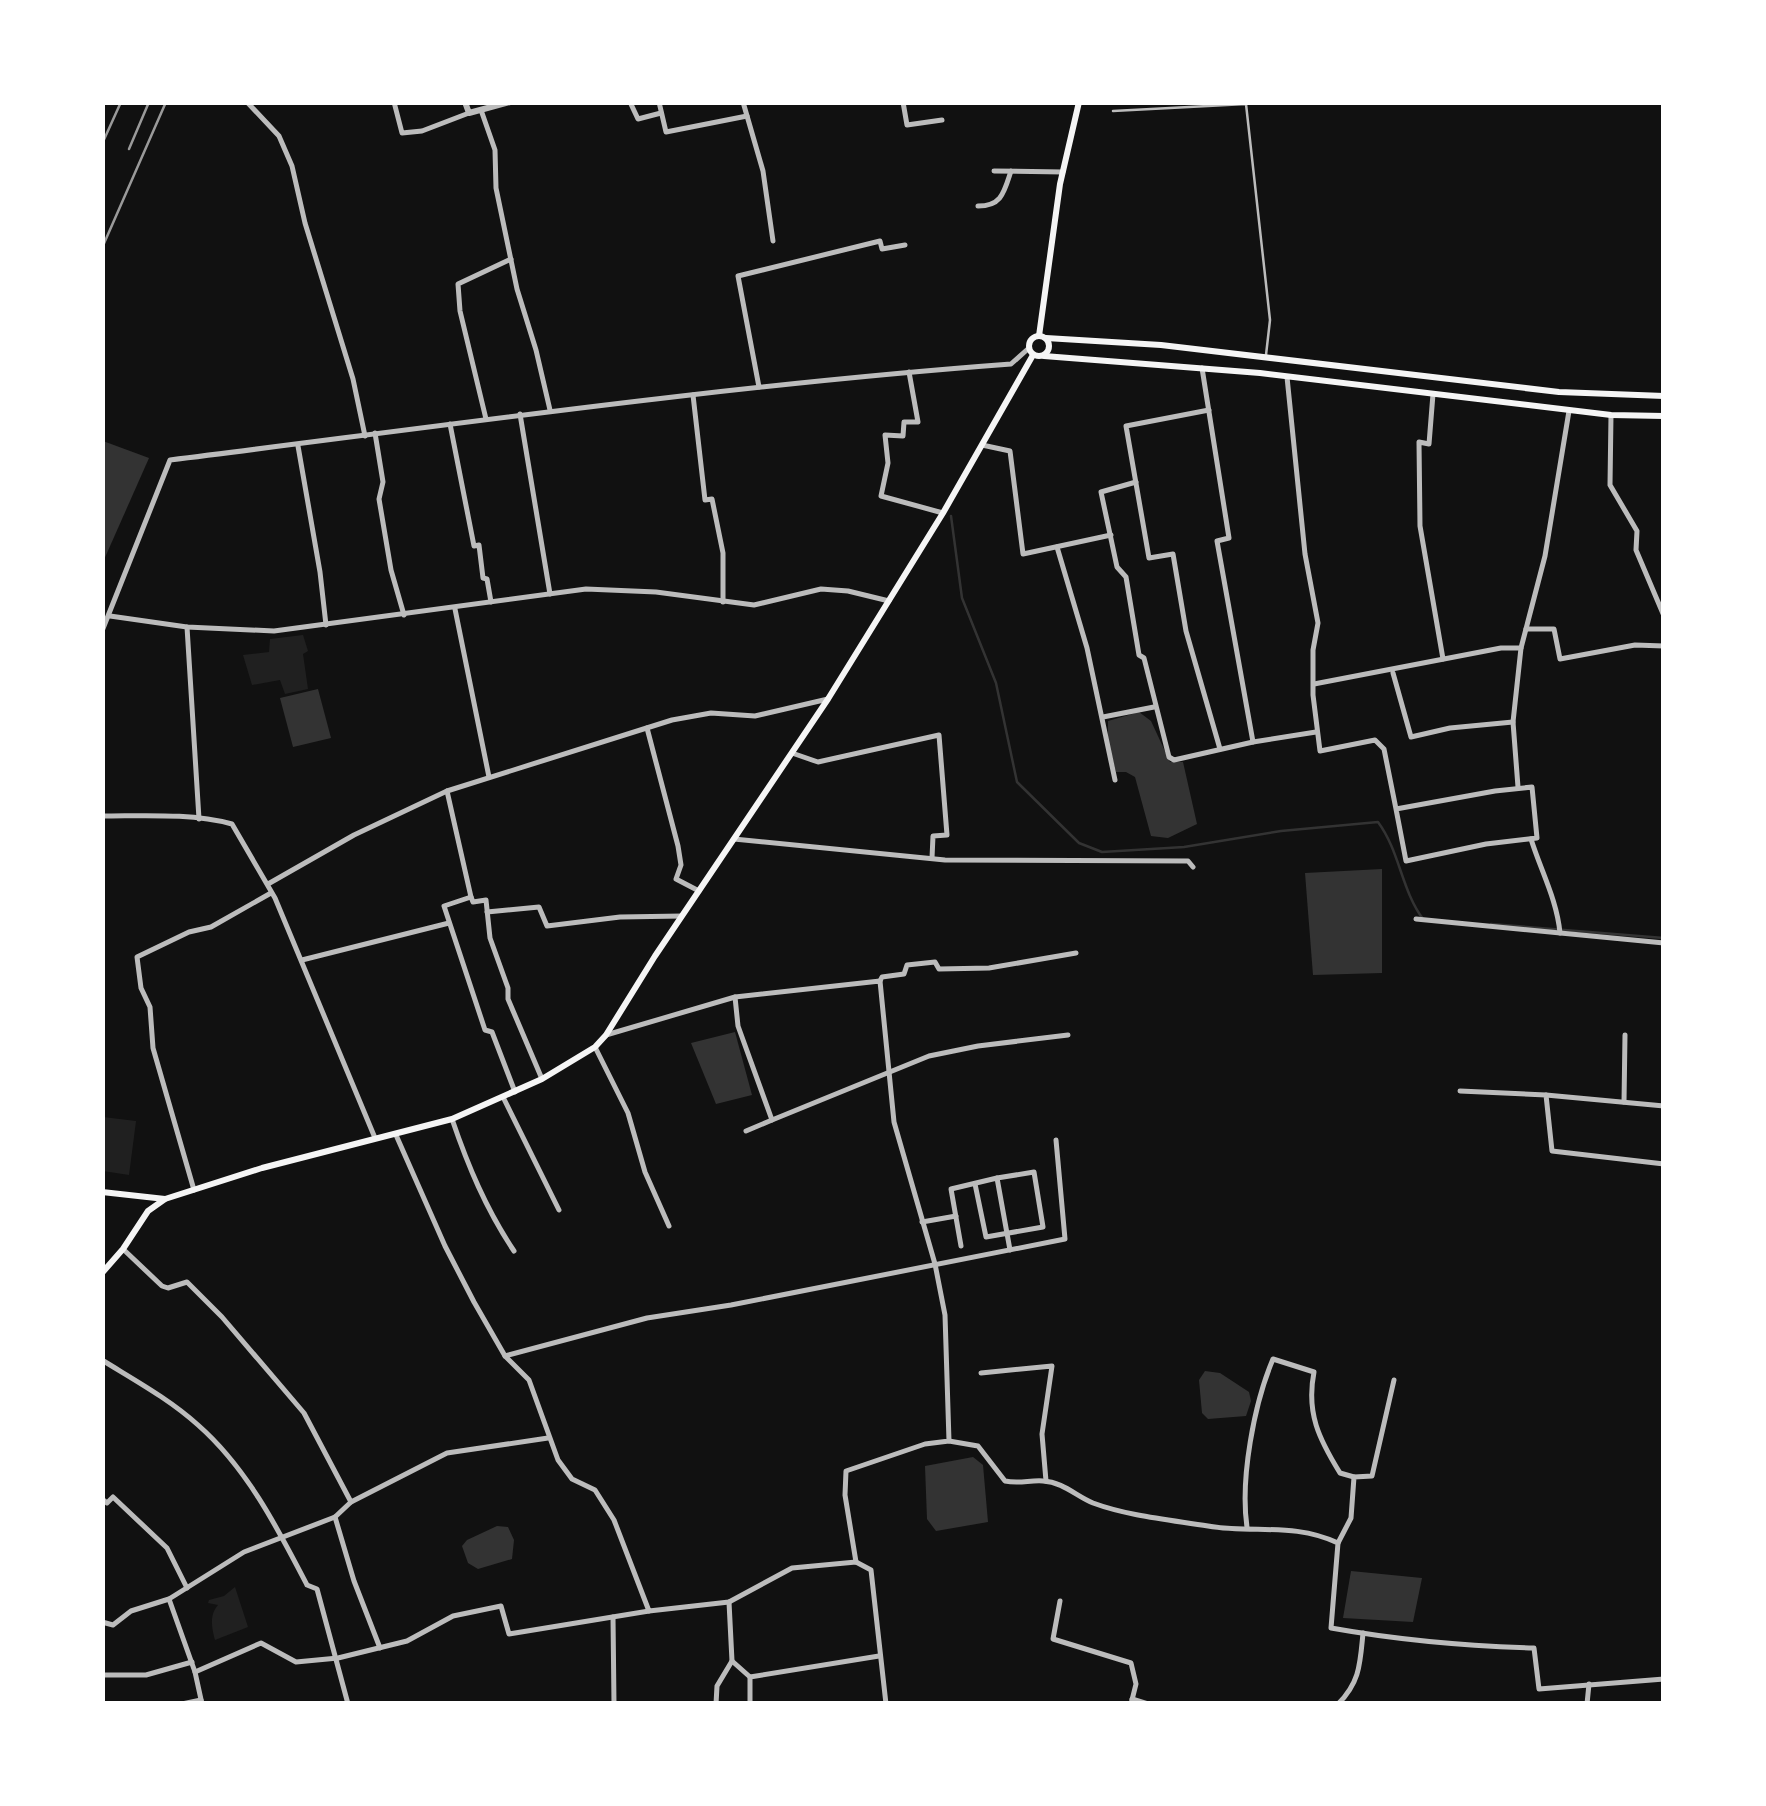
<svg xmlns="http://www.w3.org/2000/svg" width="1766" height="1806" font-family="'Archivo Narrow',sans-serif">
<rect width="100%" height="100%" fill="#111"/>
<!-- green -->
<g fill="#202020">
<polygon points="303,635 308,651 303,654 308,689 285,694 280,680 252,685 243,655 269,652 270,639"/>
<polygon points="103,1117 136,1121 129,1175 103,1171"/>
<path d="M235,1587L248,1627L215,1640C212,1628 209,1615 218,1605L208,1603L209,1600L224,1596Z"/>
</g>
<!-- water -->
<g fill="#333">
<polygon points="103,441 149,458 103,562 102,441"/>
<polygon points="318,689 331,738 293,747 280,698"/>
<polygon points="1139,712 1151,721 1170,762 1183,762 1197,824 1168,838 1151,836 1135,777 1126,772 1116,772 1108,740 1108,721"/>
<polygon points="1382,869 1382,973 1313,975 1305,873"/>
<polygon points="735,1032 752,1095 716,1104 691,1043"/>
<polygon points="1205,1371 1220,1373 1249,1392 1251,1401 1246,1416 1208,1419 1202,1413 1199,1380"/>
<polygon points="973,1457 983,1465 988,1522 936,1531 927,1519 925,1466"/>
<polygon points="497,1526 508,1527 514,1540 512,1559 478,1569 468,1563 462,1546 467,1540"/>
<polygon points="1351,1571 1422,1578 1413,1622 1343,1618"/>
</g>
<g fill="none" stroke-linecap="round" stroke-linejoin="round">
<!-- stream -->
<g stroke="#333" stroke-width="2.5">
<path d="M951,516L962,598L996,683L1017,782L1079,843L1102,852L1184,847L1281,831L1378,822C1400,852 1401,889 1423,919"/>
<polyline points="1491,924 1664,938"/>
</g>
<!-- service -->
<polyline stroke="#bcbcbc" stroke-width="2.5" points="1113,111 1246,104 1270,320 1266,355"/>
<!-- minor -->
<g stroke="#bcbcbc" stroke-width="5">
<polyline points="247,102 279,136 292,166 305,223 353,379 365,436"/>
<polyline points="394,102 402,133 422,131 469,113"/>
<polyline points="630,102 638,119 661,113"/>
<polyline points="659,102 666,132 747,116"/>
<polyline points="743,102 763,171 773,241"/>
<polyline points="903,102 907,125 942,120"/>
<polyline points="481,110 495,150 496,188 517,289 536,350 550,410"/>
<polyline points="994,171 1063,172"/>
<path d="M978,206C1002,206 1004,192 1011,171"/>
<polyline points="1202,368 1229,538 1217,541 1253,742"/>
<polyline points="909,372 918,422 904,422 903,436 885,435 888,463 881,496 943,513"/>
<polyline points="1287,377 1305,554 1318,623 1313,650 1313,695 1320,751 1375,740 1384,749 1396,809 1495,791 1532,787 1537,838 1486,844 1406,861 1396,809"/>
<polyline points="759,387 738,276 880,241 882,249 905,245"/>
<polyline points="1433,394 1429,444 1419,442 1420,526 1443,659"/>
<polyline points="693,395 705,500 712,499 723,553 723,602"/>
<polyline points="1209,410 1126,426 1149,558 1173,554 1186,631 1220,749"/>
<polyline points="520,414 550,594"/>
<polyline points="1611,415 1610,485 1637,531 1636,550 1664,616"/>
<polyline points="486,419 460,311 458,284 511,259"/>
<polyline points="450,424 474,546 479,545 483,578 487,579 491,602"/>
<polyline points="375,433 383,482 379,499 391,570 404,615"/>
<polyline points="982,445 1010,451 1023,554 1111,535"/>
<polyline points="298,446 320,572 326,625"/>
<polyline points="1136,482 1101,492 1117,567 1126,577 1139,655 1144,658 1169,757 1174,760 1253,742 1316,732"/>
<polyline points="1057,547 1087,648 1115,780"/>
<polyline points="455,609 489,777"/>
<polyline points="110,616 187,627 274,631 586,589 656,592 754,605 821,589 848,591 889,601"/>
<polyline points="187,627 199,819"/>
<polyline points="1526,629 1554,629 1560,659 1635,645 1664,646"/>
<path d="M102,631L170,460C450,425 730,385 1011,364L1029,348"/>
<polyline points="1393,673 1411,737 1450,728 1513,722"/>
<polyline points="1314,684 1501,648 1521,648 1545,556 1569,411"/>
<polyline points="1103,717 1154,707"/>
<polyline points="647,728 678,846 681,865 676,879 699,891"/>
<polyline points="792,753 818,762 939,735 947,835 933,836 932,858"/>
<polyline points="1518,787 1513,722 1521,648"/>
<polyline points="447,791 471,897 444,906 485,1030 492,1032 515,1092"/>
<path d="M102,816C145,816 191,813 232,824L275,898L375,1138"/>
<polyline points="734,839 945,860 1188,861 1193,867"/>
<path d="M1531,839C1541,871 1557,900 1560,933"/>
<polyline points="268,884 354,835 447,791 672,720 711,713 755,716 828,699"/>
<polyline points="471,897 473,902 486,900 490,938 508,988 508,999 542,1079"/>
<polyline points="487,912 539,907 547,926 620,917 682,916"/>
<polyline points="1416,919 1664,943"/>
<polyline points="302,960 449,923"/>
<polyline points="880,981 882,977 904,974 907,965 935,962 939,969 989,968 1076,953"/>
<polyline points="735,997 738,1026 772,1120 746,1131"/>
<polyline points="606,1035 735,997 880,981 894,1122 935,1264 945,1315 949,1441 925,1444 846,1471 845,1495 856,1562"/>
<polyline points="595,1047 628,1113 645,1172 669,1226"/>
<polyline points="1460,1091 1546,1095 1552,1151 1664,1164"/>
<polyline points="1546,1095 1664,1106"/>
<polyline points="503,1097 559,1210"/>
<polyline points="1624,1102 1625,1035"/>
<path d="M452,1119C468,1166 486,1209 514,1251"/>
<polyline points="772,1120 929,1056 978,1046 1068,1035"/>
<polyline points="396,1135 445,1246 474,1302 505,1356 529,1380 558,1460 572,1479 595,1490 614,1520 649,1611 729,1602 792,1568 856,1562 871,1570 886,1704"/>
<polyline points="975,1184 986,1237 1043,1227 1034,1172 997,1178"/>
<polyline points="194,1190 153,1048 150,1007 141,988 137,957 189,932 211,927 271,893"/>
<polyline points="922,1222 956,1216"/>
<polyline points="961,1246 951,1189 997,1178 1010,1250"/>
<polyline points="123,1249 162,1286 168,1288 187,1282 222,1317 304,1413 351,1502"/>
<polyline points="505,1356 647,1318 731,1305 1065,1239 1056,1140"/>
<path d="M102,1360C136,1381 169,1399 198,1425C247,1468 278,1529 307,1585L317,1589L348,1704"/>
<polyline points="981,1373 1052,1366 1042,1434 1046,1481"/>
<path d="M949,1441L978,1446L1005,1481C1019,1484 1030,1480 1043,1481C1063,1482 1076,1496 1093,1503C1128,1516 1171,1520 1208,1526C1254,1534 1293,1522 1338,1543L1331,1628C1398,1640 1465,1646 1534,1648L1539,1689L1664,1679"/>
<polyline points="102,1499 107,1503 113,1497 167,1548 187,1588"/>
<polyline points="335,1517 354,1581 380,1648"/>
<path d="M1247,1527C1240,1479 1254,1404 1273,1359L1314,1372C1306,1413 1319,1439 1340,1473L1354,1477"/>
<polyline points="1338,1543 1351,1518 1354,1477 1372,1476 1394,1380"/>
<polyline points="169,1599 195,1672 202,1704"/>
<polyline points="1060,1601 1053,1639 1131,1663 1136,1684 1131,1704"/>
<polyline points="729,1602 732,1661 750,1677"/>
<polyline points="613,1617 614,1704"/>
<polyline points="102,1622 113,1625 131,1611 169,1599 244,1552 335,1517 351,1502 447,1453 548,1438"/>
<polyline points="195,1672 261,1643 296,1662 338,1658 407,1641 453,1616 501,1606 509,1634 649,1611"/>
<polyline points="102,1675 146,1675 192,1662"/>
<polyline points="1132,1699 1148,1704"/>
<polyline points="182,1704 201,1700"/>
<polyline points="716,1704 717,1686 732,1661"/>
<polyline points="750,1704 750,1677 879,1656"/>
<path d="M1338,1704C1360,1682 1360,1664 1363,1633"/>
<polyline points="1587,1704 1589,1684"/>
</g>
<!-- tertiary -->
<polyline stroke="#bcbcbc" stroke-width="6" points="465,102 469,113 510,102"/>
<!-- secondary -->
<g stroke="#f5f5f5" stroke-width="6">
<circle cx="1039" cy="346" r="10"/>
<polyline points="1039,336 1060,184 1079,102"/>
<polyline points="1046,338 1161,345 1559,392 1664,396"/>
<polyline points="1044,356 1260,373 1611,415 1664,416"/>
<polyline points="102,1192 165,1199"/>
<polyline points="102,1273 123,1249 148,1211 165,1199 262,1168 452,1119 542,1079 595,1047 606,1035 655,956 828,699 943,513 1033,355"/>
</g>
<!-- rail -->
<g stroke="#9a9a9a" stroke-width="2.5">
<polyline points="102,144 121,102"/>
<polyline points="129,149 149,102"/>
<polyline points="102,248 166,102"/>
</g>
</g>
<!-- border -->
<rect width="1766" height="1806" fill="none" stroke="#ffffff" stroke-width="210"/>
</svg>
